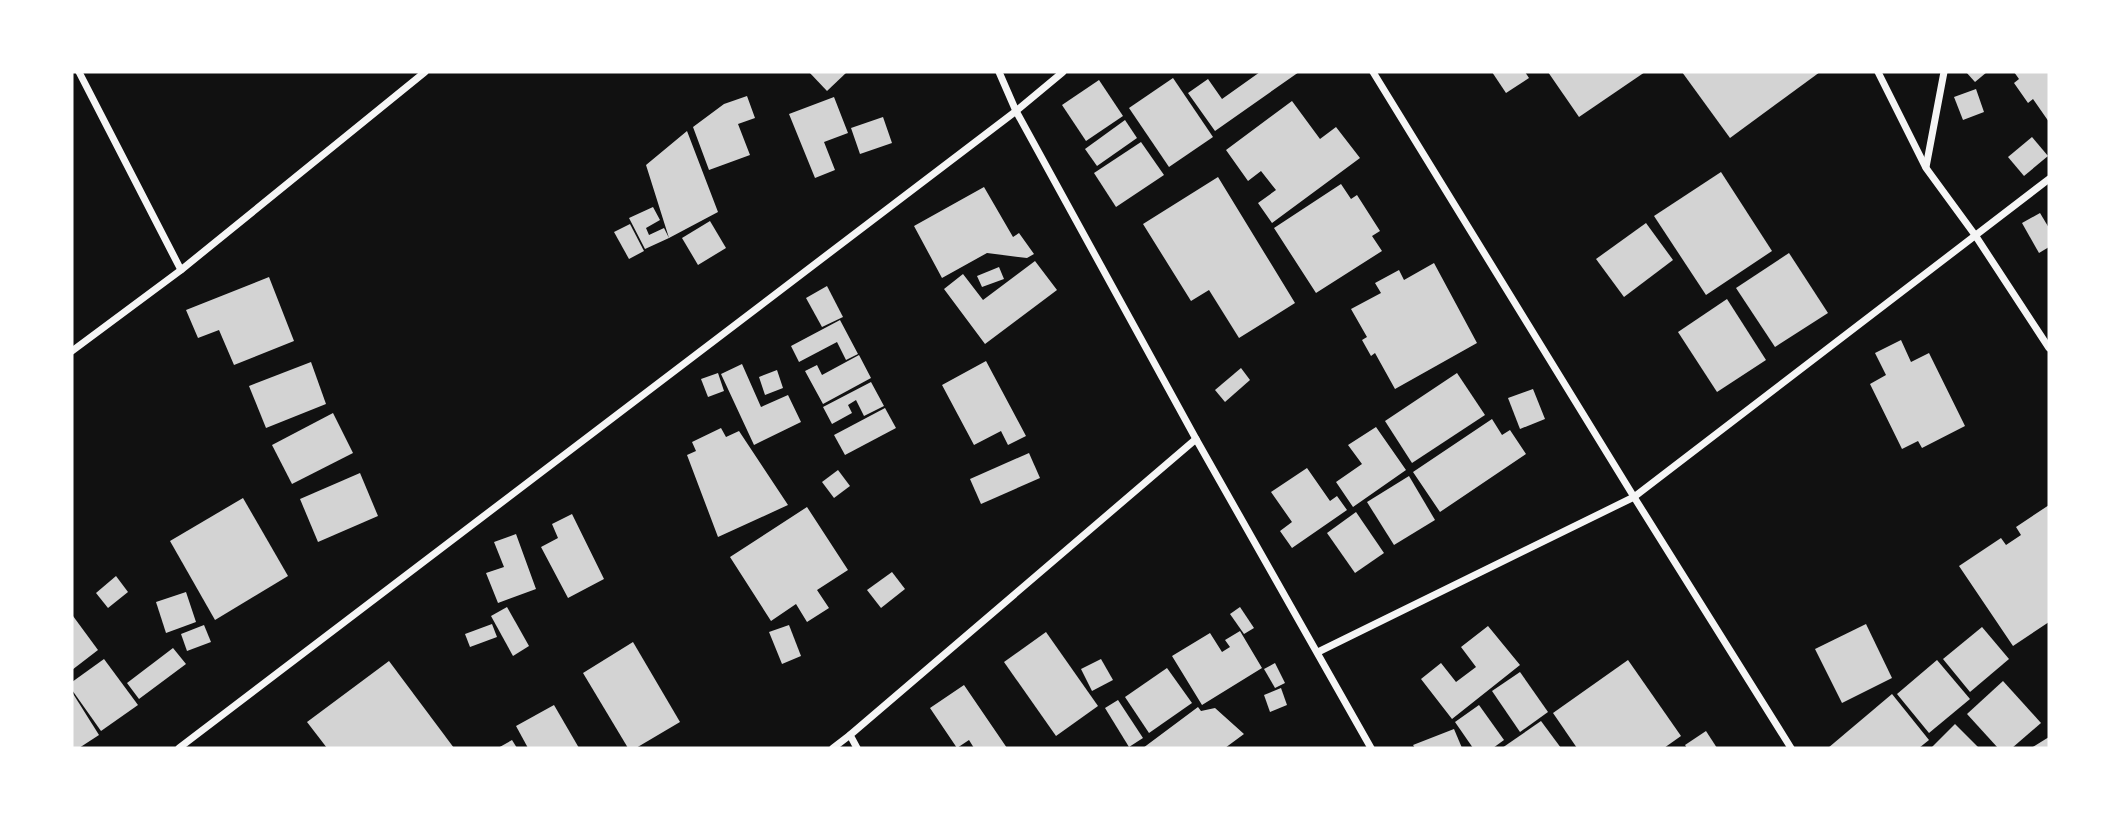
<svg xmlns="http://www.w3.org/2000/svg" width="2121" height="820" font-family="Ubuntu,sans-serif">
<rect width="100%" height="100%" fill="#111"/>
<!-- building -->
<g fill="#d3d3d3">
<polygon points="809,72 847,72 827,91"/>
<polygon points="1260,72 1299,72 1215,131 1188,93 1208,79 1222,99"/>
<polygon points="1492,72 1525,72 1529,78 1506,93"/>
<polygon points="1548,72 1645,72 1579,117"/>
<polygon points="1682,72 1820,72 1730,138"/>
<polygon points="1966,72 1987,72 1975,82"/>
<polygon points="2014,72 2049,72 2049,122 2033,99 2028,103 2014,83 2019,79"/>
<polygon points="1173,78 1213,137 1169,167 1129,108"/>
<polygon points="1099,80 1123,116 1086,141 1062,105"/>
<polygon points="1976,89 1984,112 1963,120 1954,97"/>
<polygon points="747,96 755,118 738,124 750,155 709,170 693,127 724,104"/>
<polygon points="834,97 848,133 824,142 835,170 815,178 789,114"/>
<polygon points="1292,101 1320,139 1336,127 1360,158 1272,223 1258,203 1276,190 1261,171 1248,181 1226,150"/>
<polygon points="883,117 892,143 860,154 851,128"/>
<polygon points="1125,120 1137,138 1097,166 1085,149"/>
<polygon points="687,131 718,212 669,238 645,249 629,218 653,207 660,220 646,228 649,235 664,228 669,238 646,165"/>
<polygon points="2032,137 2048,156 2024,176 2008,157"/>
<polygon points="1141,142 1164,175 1116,207 1094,173"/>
<polygon points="1721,172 1772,251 1706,295 1654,216"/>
<polygon points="1218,177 1295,303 1239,338 1209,290 1191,301 1143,224"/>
<polygon points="1341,184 1351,199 1357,195 1380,231 1372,236 1382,251 1316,293 1274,228"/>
<polygon points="984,187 1013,237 1019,233 1034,254 1027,258 987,253 942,278 914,226"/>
<polygon points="2040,213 2049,228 2049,247 2039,253 2022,223"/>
<polygon points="710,221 726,248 698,265 682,238"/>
<polygon points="1646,223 1673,260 1624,297 1596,259"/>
<polygon points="630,224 644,251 629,259 614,232"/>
<polygon points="1789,253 1828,313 1775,347 1736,288"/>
<polygon points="1035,261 1057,290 985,344 944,289 963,274 983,300"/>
<polygon points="1434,263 1477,343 1395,389 1375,353 1371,356 1362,340 1367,337 1351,309 1381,293 1375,283 1399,270 1404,280"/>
<polygon points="999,267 1004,279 982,287 977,276"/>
<polygon points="269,277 294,341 234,365 219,330 198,338 186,310"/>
<polygon points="827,286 843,317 822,327 806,298"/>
<polygon points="1727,299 1766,360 1717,392 1678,332"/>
<polygon points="840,320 858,354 846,360 837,342 799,362 791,346"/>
<polygon points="1901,340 1911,362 1929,353 1965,426 1922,448 1918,441 1902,449 1870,384 1886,375 1875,353"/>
<polygon points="859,355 871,378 823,404 805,371 817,365 822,375"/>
<polygon points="986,361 1026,436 1008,445 1001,431 974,445 942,385"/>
<polygon points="311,362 326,404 266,428 249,386"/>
<polygon points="742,364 761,407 788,395 801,422 754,445 721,374"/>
<polygon points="1241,368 1250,380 1225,402 1215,390"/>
<polygon points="777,370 783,388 765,395 759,377"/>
<polygon points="718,373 724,391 708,397 701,379"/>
<polygon points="1457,373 1485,415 1412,463 1385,421"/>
<polygon points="871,382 884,406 864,416 856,400 848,405 852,413 832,424 823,407"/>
<polygon points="1533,389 1545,419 1520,429 1508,398"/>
<polygon points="885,408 896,428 845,455 834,435"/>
<polygon points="333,413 353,453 292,484 272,445"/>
<polygon points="1492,419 1502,435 1510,430 1526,454 1440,512 1413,472"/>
<polygon points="1376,427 1406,470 1353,507 1336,482 1362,464 1348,445"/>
<polygon points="721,428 726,437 739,431 788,505 718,537 687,455 696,451 692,442"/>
<polygon points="1029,453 1040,478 981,504 970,479"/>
<polygon points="1307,468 1330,501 1337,496 1347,510 1292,548 1280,531 1292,522 1271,492"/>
<polygon points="838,470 850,486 834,498 822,482"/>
<polygon points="360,473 378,516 318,542 300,499"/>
<polygon points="1409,476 1435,520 1394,545 1367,502"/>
<polygon points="243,498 288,576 215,620 170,541"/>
<polygon points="2049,505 2049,622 2013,646 1959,566 2001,538 2006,545 2021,535 2016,527"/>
<polygon points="807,507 848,570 817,590 829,608 807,622 796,604 771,621 730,557"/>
<polygon points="1356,512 1384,553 1355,573 1327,533"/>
<polygon points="572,514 604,579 568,598 541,547 558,538 552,524"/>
<polygon points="516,534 536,589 498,603 486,573 504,567 494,542"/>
<polygon points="892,572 905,589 881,608 867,590"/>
<polygon points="116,576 128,592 108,608 96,593"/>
<polygon points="186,592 196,622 166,633 156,602"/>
<polygon points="507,607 529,646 513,656 491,616"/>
<polygon points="1240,607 1254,628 1244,634 1230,614"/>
<polygon points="73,616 98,650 72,670 72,617"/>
<polygon points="492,624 497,637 470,647 465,634"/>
<polygon points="1866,624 1892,678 1842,703 1815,649"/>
<polygon points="204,625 211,642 187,651 181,634"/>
<polygon points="789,625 801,656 782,664 769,632"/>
<polygon points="1488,626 1520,665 1452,719 1421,679 1441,663 1456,682 1476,667 1461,647"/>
<polygon points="1982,627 2009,659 1970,692 1943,659"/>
<polygon points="1240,631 1262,668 1202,705 1172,656 1210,633 1222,652 1230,647 1225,640"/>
<polygon points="1046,632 1098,706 1056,736 1004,662"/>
<polygon points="633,642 680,722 636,748 628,748 583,673"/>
<polygon points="173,648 186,664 139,699 127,683"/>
<polygon points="104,659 138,705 101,731 72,690 72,682"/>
<polygon points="1101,659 1113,680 1092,691 1081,669"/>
<polygon points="1628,660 1681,736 1664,748 1577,748 1553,713"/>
<polygon points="1937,660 1970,699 1929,733 1897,694"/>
<polygon points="389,661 454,748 327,748 307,722"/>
<polygon points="1275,663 1285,683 1275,688 1264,669"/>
<polygon points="1167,668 1192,703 1149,733 1125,697"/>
<polygon points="1520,672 1548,712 1520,732 1492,691"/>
<polygon points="2003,681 2041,723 2012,748 1998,748 1967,714"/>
<polygon points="964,685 1007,748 974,748 969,740 957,748 930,708"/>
<polygon points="1281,688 1287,705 1270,712 1264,695"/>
<polygon points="72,692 99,735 79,748 72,748"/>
<polygon points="1892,694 1929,740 1919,748 1828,748"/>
<polygon points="1118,700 1143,738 1129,747 1105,708"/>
<polygon points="554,705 579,748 528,748 516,726"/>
<polygon points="1479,705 1504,740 1493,748 1473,748 1455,722"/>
<polygon points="1198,707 1201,711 1215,708 1244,734 1225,748 1143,748"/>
<polygon points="1541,721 1561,748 1502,748"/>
<polygon points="1955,724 1979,748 1931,748"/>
<polygon points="1454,729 1462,748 1415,748 1413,745"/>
<polygon points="1706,731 1717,748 1687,748 1685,745"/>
<polygon points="2049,737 2049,748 2031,748"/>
<polygon points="512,740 517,748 498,748"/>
</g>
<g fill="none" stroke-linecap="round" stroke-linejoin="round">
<!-- minor -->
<g stroke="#f5f5f5" stroke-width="7">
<polyline points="79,72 181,270"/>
<polyline points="999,72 1016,111 1196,439 1371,748"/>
<polyline points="1373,72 1634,497 1791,748"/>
<polyline points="1878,72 1926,168 1975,235 2049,348"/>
<polyline points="1926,167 1944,72"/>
<polyline points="72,351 181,270 425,72"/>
<polyline points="1318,652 1634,497 2049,179"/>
<polyline points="179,748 1016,111 1063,72"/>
<polyline points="833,748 850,735"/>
<polyline points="857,748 850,735 1196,439"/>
</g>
</g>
<!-- border -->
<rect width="2121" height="820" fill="none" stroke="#ffffff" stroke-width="147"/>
</svg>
